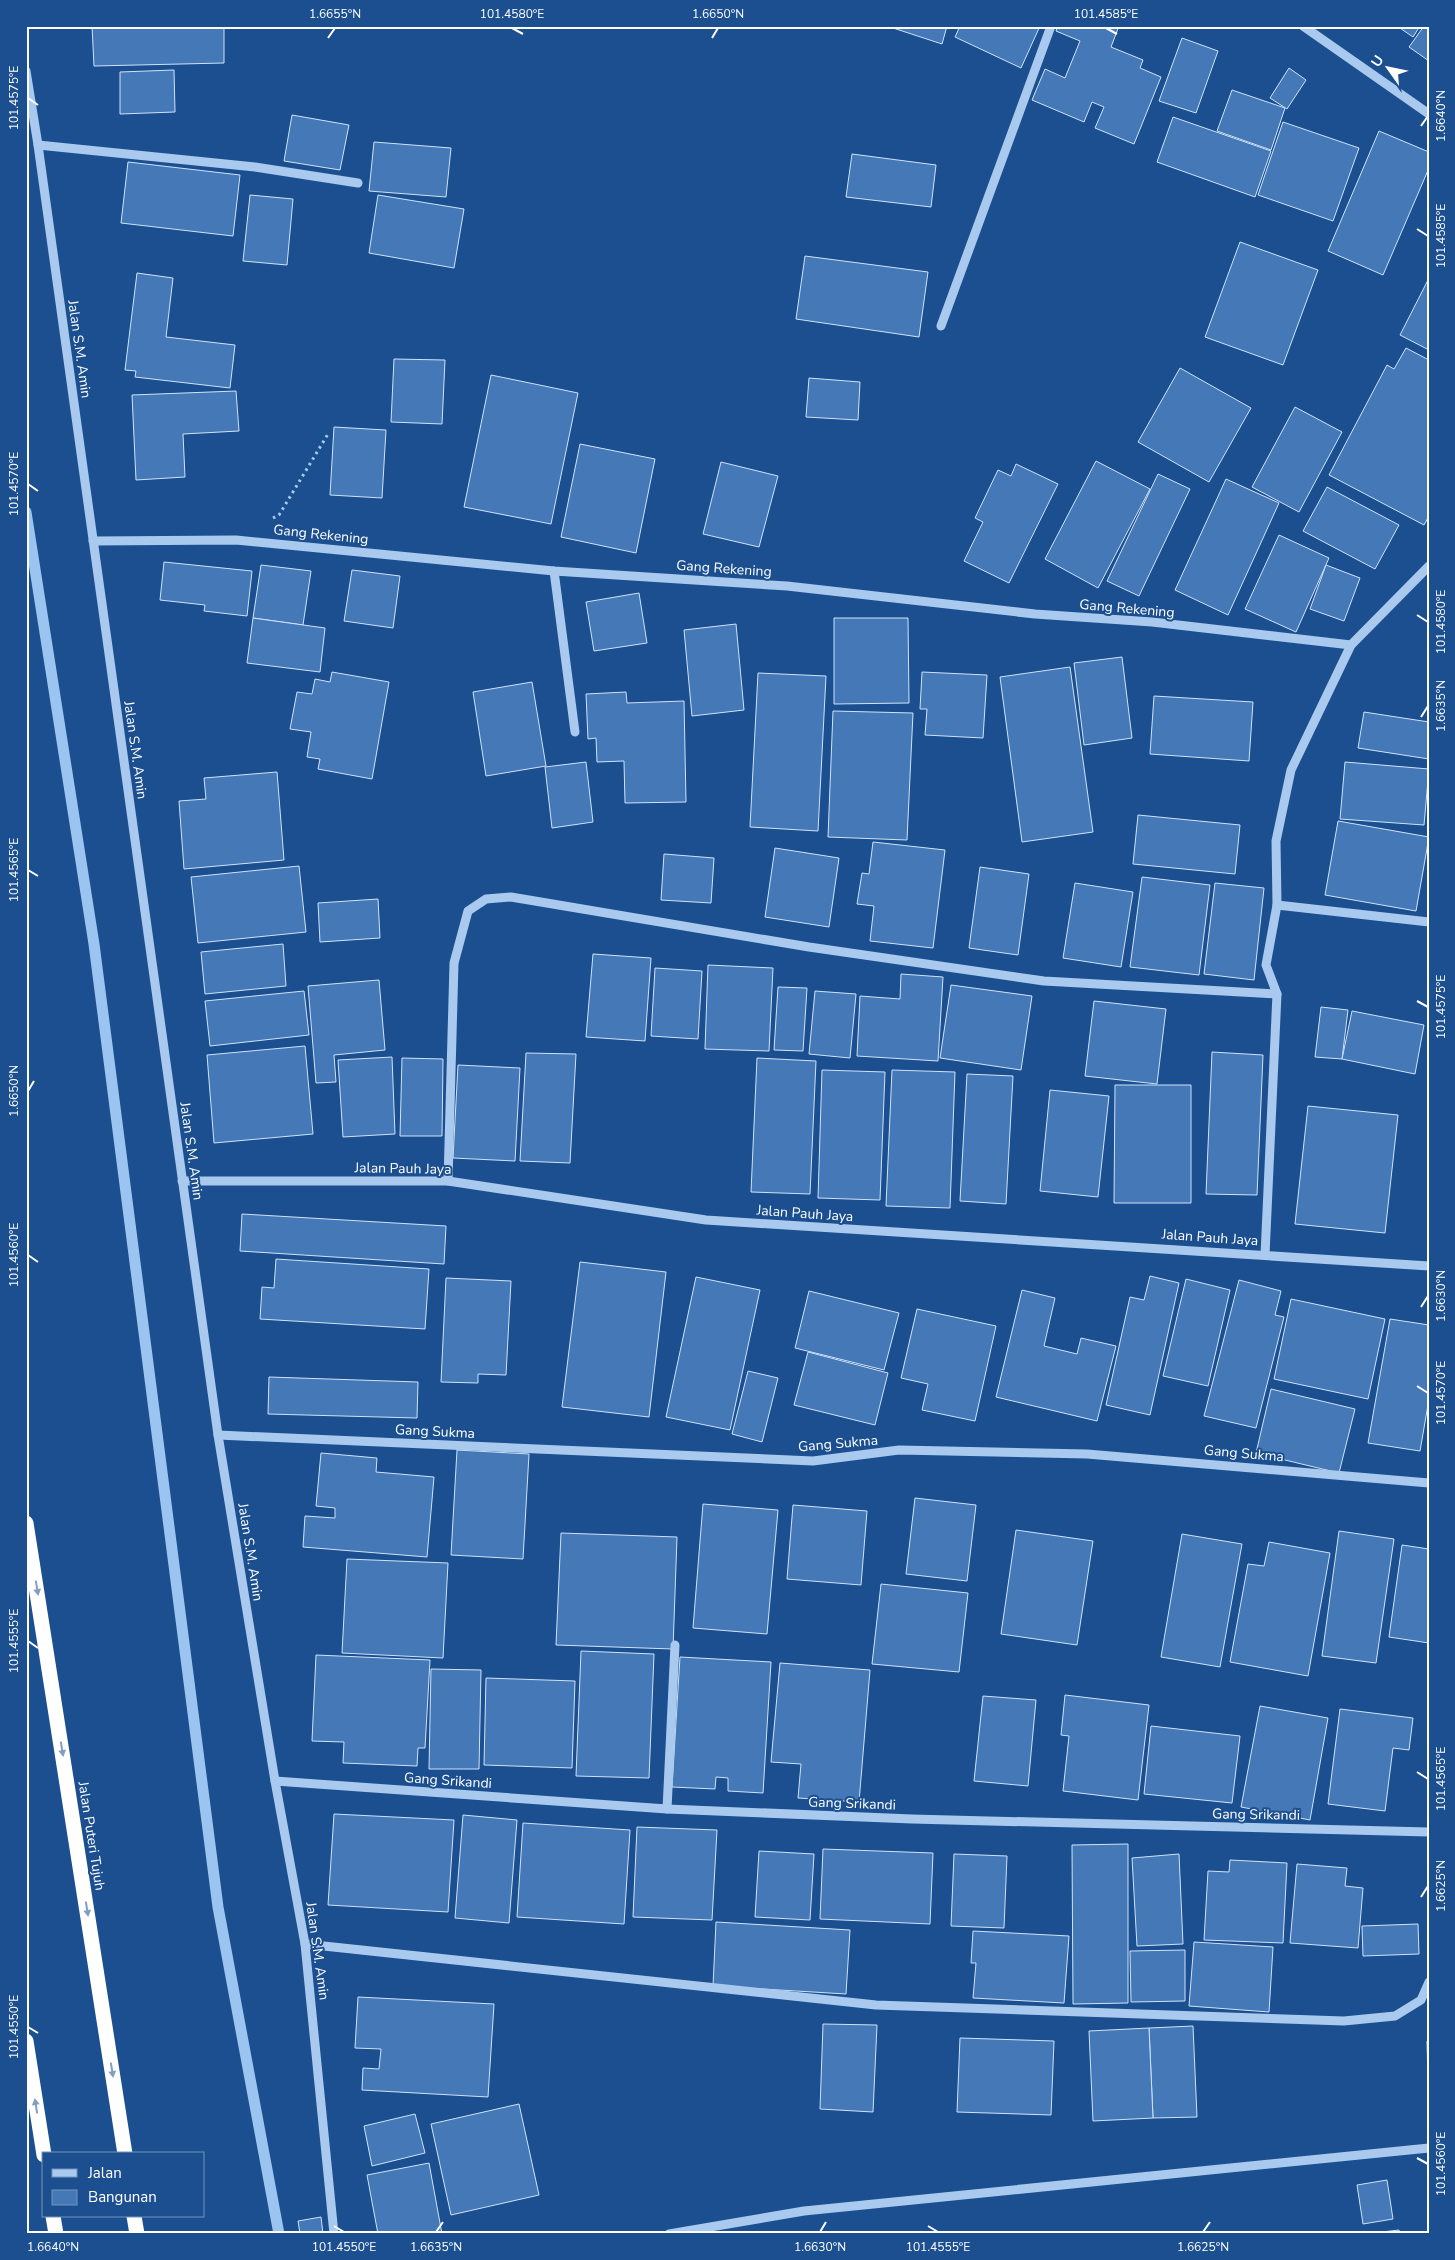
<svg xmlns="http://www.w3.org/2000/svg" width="1455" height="2260" font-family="'Nunito Sans',sans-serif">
<rect width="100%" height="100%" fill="#1b4f8f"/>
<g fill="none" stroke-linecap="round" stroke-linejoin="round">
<!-- stream -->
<polyline stroke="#9cc4f0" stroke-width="11" points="26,512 94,944 218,1907 279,2234"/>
</g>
<!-- building -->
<g fill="#4478b7" stroke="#cfe3fa">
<polygon points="92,26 224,26 224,63 94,66"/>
<polygon points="887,26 947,26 942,44"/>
<polygon points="960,26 1040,26 1021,68 955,37"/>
<polygon points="1058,26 1119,26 1111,47 1143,60 1140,68 1161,77 1134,144 1095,128 1104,107 1092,102 1084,122 1032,100 1045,69 1065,78 1080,41 1056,31"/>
<polygon points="1397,26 1420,26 1413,37"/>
<polygon points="1424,26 1429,26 1429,61 1409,47"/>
<polygon points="1182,38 1218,51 1196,113 1159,101"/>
<polygon points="1289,68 1306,80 1287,109 1270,98"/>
<polygon points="174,70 175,112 120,114 120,72"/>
<polygon points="1232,90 1285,108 1271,150 1217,131"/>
<polygon points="292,115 349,125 340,170 284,161"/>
<polygon points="1173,117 1271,151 1255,197 1157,162"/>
<polygon points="1283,122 1359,148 1333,221 1258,195"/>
<polygon points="1379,131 1429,152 1429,168 1383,275 1328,251"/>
<polygon points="374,142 451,148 446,197 369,191"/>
<polygon points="852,154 936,165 931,207 846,197"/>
<polygon points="128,162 240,175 233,236 121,223"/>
<polygon points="250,195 293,199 287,265 243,261"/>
<polygon points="378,195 464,209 454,268 369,253"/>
<polygon points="1240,242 1318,270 1283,365 1205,337"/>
<polygon points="805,256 928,272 919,337 796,319"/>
<polygon points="137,273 173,278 166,337 235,345 230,388 135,377 136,371 125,370"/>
<polygon points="1429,278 1429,350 1400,335"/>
<polygon points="1406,348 1429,360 1429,516 1424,525 1329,475 1387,365 1394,369"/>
<polygon points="394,359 445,360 442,424 391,422"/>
<polygon points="1180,368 1251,408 1209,482 1138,442"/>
<polygon points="491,375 578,393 551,524 464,507"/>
<polygon points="809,378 860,382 858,420 806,417"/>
<polygon points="236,391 239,431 183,434 185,477 136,480 132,395"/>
<polygon points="1295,407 1342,432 1299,512 1252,487"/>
<polygon points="334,427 386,430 382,498 330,495"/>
<polygon points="580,444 655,459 636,553 561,537"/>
<polygon points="1096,461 1150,489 1098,588 1045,559"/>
<polygon points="721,462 778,476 759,547 703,534"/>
<polygon points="1016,464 1058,484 1009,583 964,561 983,522 975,518 998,470 1011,476"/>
<polygon points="1158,474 1190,489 1139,596 1107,581"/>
<polygon points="1226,479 1279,503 1228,615 1175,590"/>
<polygon points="1327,487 1399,525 1375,569 1303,531"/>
<polygon points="1279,535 1329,558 1296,632 1245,609"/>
<polygon points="164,562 252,571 247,616 204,611 205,605 160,600"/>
<polygon points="261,565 311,571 303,625 253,618"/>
<polygon points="1326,565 1360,578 1344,621 1310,609"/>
<polygon points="352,570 400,576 393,628 344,621"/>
<polygon points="639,593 647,643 594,651 586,602"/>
<polygon points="253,618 325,628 320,672 247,663"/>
<polygon points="834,618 908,618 909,703 834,704"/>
<polygon points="736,624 744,710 692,716 684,630"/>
<polygon points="1122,657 1132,738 1084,745 1074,663"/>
<polygon points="1070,667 1093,832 1022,842 1000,677"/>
<polygon points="332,672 389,682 372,779 318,769 320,759 307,757 311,732 290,729 297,692 312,694 315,679 330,682"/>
<polygon points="922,672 987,675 983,738 925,735 927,709 920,709"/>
<polygon points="758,673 826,676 818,831 750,827"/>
<polygon points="532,682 546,766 486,776 473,692"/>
<polygon points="626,692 627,703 684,701 686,802 625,803 624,761 597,762 596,738 588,739 586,694"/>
<polygon points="1154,696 1253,702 1249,761 1150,754"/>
<polygon points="833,711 913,713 907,840 828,837"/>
<polygon points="1364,712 1429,722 1429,759 1358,748"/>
<polygon points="586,762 593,822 552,828 545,767"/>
<polygon points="1345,762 1429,769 1424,825 1340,819"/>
<polygon points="277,772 284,860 184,869 179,801 206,799 204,778"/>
<polygon points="1138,815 1240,825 1235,874 1133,864"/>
<polygon points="1338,821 1429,837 1416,911 1325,895"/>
<polygon points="873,842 945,850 933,948 870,941 874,906 857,904 862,873 869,874"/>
<polygon points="775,848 839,858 829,927 765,917"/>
<polygon points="664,854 714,858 711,903 661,900"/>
<polygon points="299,866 306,932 198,943 191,877"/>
<polygon points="980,867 1029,874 1018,955 969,948"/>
<polygon points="1142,877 1210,885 1199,975 1130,967"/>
<polygon points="1075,883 1133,892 1121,967 1063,958"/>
<polygon points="1215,883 1264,888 1254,980 1204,974"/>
<polygon points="378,899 380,938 320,942 318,903"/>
<polygon points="283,944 286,986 205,994 201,952"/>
<polygon points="593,954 651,958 645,1041 586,1037"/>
<polygon points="708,965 773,968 769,1051 705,1049"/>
<polygon points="655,968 702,971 698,1039 651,1036"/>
<polygon points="901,974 943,977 938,1061 857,1056 860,996 900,999"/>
<polygon points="379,980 385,1050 334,1055 336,1082 316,1083 308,986"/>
<polygon points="951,985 1032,996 1021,1070 940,1058"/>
<polygon points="778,987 807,988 803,1051 774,1050"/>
<polygon points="304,991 309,1035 210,1046 205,1001"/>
<polygon points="815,991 856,994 850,1058 809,1054"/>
<polygon points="1094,1001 1166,1009 1157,1084 1085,1076"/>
<polygon points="1321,1007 1348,1010 1342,1059 1315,1057"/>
<polygon points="1352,1011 1424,1025 1415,1074 1342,1059"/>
<polygon points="305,1046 313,1134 214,1143 207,1055"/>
<polygon points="1212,1052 1263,1055 1257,1195 1206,1194"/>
<polygon points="526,1053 576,1054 570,1163 520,1161"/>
<polygon points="392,1057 395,1134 343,1137 338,1060"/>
<polygon points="402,1058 443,1059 442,1136 400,1136"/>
<polygon points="757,1058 816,1061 810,1194 751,1192"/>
<polygon points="458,1065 520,1068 515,1161 453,1158"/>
<polygon points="822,1070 885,1072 880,1200 818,1198"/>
<polygon points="892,1070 955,1072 950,1208 886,1206"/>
<polygon points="967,1074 1013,1076 1006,1204 960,1201"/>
<polygon points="1115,1085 1191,1085 1191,1203 1114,1203"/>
<polygon points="1050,1090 1109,1096 1098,1197 1040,1191"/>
<polygon points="1308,1106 1398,1115 1385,1233 1295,1224"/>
<polygon points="242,1214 446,1226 444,1264 240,1251"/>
<polygon points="276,1259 429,1269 425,1329 260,1319 262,1287 274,1288"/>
<polygon points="580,1262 666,1272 649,1417 562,1407"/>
<polygon points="1150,1276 1179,1283 1150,1415 1106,1405 1130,1297 1144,1300"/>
<polygon points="696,1277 760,1290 730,1430 666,1417"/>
<polygon points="446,1278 511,1281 506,1375 478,1374 478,1383 441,1382"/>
<polygon points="1186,1279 1230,1290 1208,1386 1163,1376"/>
<polygon points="1239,1280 1281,1291 1275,1315 1284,1317 1256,1428 1204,1416"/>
<polygon points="1022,1290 1055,1298 1044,1346 1077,1354 1081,1338 1116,1346 1097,1421 996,1397"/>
<polygon points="809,1291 899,1313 884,1370 795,1348"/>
<polygon points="1291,1299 1385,1319 1368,1399 1274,1379"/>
<polygon points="917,1309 996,1326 975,1421 922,1410 928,1384 901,1378"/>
<polygon points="1390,1319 1429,1325 1429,1399 1420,1451 1368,1443"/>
<polygon points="808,1352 888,1373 875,1425 794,1405"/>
<polygon points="748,1371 778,1378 762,1442 732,1434"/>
<polygon points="269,1377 418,1382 417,1418 268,1414"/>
<polygon points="1271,1389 1355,1409 1339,1473 1256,1453"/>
<polygon points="457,1450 529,1454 523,1559 451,1555"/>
<polygon points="321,1453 377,1458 376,1472 434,1477 427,1557 303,1547 305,1516 335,1518 335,1508 316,1506"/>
<polygon points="915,1498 976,1505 967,1581 906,1574"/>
<polygon points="703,1504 778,1510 767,1634 693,1628"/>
<polygon points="793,1505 867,1511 861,1585 787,1579"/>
<polygon points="1016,1530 1093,1541 1077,1645 1001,1634"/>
<polygon points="1339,1531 1394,1539 1376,1663 1322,1656"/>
<polygon points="561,1533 677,1537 673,1649 556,1645"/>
<polygon points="1182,1534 1242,1544 1220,1667 1161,1657"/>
<polygon points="1269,1542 1330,1553 1308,1676 1230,1662 1248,1564 1264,1566"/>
<polygon points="1402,1545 1429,1549 1429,1643 1389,1637"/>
<polygon points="347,1559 448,1563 443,1658 342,1653"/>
<polygon points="881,1584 968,1593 959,1672 872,1664"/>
<polygon points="581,1651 654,1654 649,1778 576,1776"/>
<polygon points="316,1655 430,1660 425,1748 418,1748 417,1766 343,1763 344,1742 312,1741"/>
<polygon points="680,1657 771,1662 763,1793 728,1791 728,1778 716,1777 715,1789 672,1787"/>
<polygon points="780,1663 870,1670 859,1802 798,1798 801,1764 771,1762"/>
<polygon points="431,1669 481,1670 479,1769 429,1769"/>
<polygon points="486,1678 575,1681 572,1768 484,1765"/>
<polygon points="1065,1695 1149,1705 1138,1800 1063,1791 1069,1736 1061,1735"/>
<polygon points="983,1696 1036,1700 1028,1786 974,1781"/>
<polygon points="1260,1706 1328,1718 1310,1820 1241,1807"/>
<polygon points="1340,1709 1413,1718 1409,1750 1393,1748 1385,1811 1328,1804"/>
<polygon points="1151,1726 1240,1736 1232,1803 1144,1794"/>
<polygon points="334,1814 454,1820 448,1912 328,1905"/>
<polygon points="463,1815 517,1820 509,1923 455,1918"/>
<polygon points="523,1823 630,1830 624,1924 517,1917"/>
<polygon points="637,1827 717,1830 712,1920 633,1917"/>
<polygon points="1128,1844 1128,2003 1073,2004 1072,1845"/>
<polygon points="823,1849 933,1853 930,1924 820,1919"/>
<polygon points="759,1851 814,1854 810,1920 755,1917"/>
<polygon points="954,1854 1007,1856 1004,1928 951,1926"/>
<polygon points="1179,1854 1183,1944 1137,1946 1132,1858"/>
<polygon points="1230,1860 1287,1863 1283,1943 1204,1940 1208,1871 1229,1872"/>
<polygon points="1297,1864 1347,1868 1345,1886 1363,1888 1358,1948 1290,1943"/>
<polygon points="716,1922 850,1930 846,1994 713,1986"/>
<polygon points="1418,1924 1419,1954 1363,1956 1362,1926"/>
<polygon points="973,1931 1069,1936 1064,2003 973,1998 976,1963 971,1963"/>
<polygon points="1194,1942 1273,1947 1269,2012 1189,2006"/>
<polygon points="1185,1950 1185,2001 1131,2002 1130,1951"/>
<polygon points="358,1997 494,2004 488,2097 362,2090 363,2068 379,2069 381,2049 355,2048"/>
<polygon points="823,2024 877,2025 873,2112 820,2109"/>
<polygon points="1193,2026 1197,2117 1153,2118 1149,2028"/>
<polygon points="1149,2028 1153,2118 1093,2121 1089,2031"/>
<polygon points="960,2038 1054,2041 1051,2115 957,2112"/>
<polygon points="1427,2041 1429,2041 1429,2080 1428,2080"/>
<polygon points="519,2104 539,2195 451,2215 431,2124"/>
<polygon points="415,2114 425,2153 372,2166 364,2126"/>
<polygon points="429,2163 442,2234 378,2234 367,2175"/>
<polygon points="1387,2180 1393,2219 1363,2224 1357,2185"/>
<polygon points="321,2217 323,2234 300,2234 298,2221"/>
<polygon points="1399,2230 1400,2234 1365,2234"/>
</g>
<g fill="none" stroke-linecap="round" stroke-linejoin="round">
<!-- path -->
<polyline stroke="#a9c9ee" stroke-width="3" stroke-dasharray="2.5 4" stroke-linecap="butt" points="273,518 279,515 328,434"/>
<!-- minor -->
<g stroke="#a9c9ee" stroke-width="9">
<polyline points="1303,26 1429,114"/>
<polyline points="26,71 38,145 218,1435 275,1781 305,1944 334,2234"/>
<polyline points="38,145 255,167 358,183"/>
<polyline points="941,326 1051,26"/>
<polyline points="93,541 236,540 554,571 787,586 1035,614 1152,622 1351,645"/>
<polyline points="554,571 575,732"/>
<polyline points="1277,905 1429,922"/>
<polyline points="182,1181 448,1181 706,1220 1429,1266"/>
<polyline points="448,1181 454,963 468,911 486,899 511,897 809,947 1044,981 1277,994"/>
<polyline points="1265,1255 1277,994 1266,965 1277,905 1276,841 1291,770 1351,645 1429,566"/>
<polyline points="218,1435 813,1461 899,1450 1087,1454 1429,1483"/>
<polyline points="275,1781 667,1809 912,1819 1429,1832"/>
<polyline points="667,1809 675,1645"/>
<polyline points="305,1944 876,2005 1344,2021 1395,2016 1421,2000 1429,1982"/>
<polyline points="669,2234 804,2211 1429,2148"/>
</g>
<!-- highway -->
<g stroke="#fff" stroke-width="15">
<polyline points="26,1523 125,2154"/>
<polyline points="26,2041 44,2155"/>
<polyline points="53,2216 56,2234"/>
<polyline points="134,2216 137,2234"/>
</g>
</g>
<!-- one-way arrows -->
<defs><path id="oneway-solid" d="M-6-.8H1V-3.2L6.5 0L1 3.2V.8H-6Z" transform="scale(1.25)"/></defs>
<g fill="#829ec1">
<use href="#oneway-solid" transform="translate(37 1588) rotate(81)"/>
<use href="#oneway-solid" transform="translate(62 1749) rotate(81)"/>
<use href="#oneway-solid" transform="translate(87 1909) rotate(81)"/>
<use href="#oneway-solid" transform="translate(112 2070) rotate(81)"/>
<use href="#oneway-solid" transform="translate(36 2106) rotate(-99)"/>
</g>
<!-- ticks -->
<path fill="none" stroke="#fff" stroke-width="2" d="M512,28L523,34M1106,28L1117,34M328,38L335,28M712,38L718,28M28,98L38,105M1421,126L1428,116M1417,229L1428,236M28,484L38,491M1417,615L1428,622M1421,717L1428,706M28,870L38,876M1417,1001L1428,1007M28,1091L34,1081M28,1255L38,1262M1421,1307L1428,1296M1417,1386L1428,1393M28,1641L38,1648M1417,1772L1428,1779M1421,1897L1428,1886M28,2027L38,2033M1417,2158L1428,2164M334,2226L344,2232M928,2226L938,2232M53,2232L60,2222M436,2232L443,2222M820,2232L826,2222M1203,2232L1210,2222"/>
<g text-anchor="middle" stroke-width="4" stroke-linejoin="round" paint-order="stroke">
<!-- street labels -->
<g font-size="14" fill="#fff" stroke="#1b4f8f">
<text transform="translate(80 349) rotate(82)" y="5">Jalan S.M. Amin</text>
<text transform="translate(321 534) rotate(6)" y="5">Gang Rekening</text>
<text transform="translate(724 568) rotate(4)" y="5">Gang Rekening</text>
<text transform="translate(1127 608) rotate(5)" y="5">Gang Rekening</text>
<text transform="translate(136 750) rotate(82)" y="5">Jalan S.M. Amin</text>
<text transform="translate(192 1151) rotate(82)" y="5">Jalan S.M. Amin</text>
<text transform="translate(403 1168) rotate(1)" y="5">Jalan Pauh Jaya</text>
<text transform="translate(805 1213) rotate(4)" y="5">Jalan Pauh Jaya</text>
<text transform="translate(1210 1237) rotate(4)" y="5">Jalan Pauh Jaya</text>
<text transform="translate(435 1431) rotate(3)" y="5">Gang Sukma</text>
<text transform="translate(838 1443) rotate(-5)" y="5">Gang Sukma</text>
<text transform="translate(1244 1453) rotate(5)" y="5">Gang Sukma</text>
<text transform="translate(251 1552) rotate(81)" y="5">Jalan S.M. Amin</text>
<text transform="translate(448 1780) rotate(4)" y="5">Gang Srikandi</text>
<text transform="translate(852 1803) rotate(2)" y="5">Gang Srikandi</text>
<text transform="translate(1256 1814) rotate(1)" y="5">Gang Srikandi</text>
<text transform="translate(92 1836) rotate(81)" y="5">Jalan Puteri Tujuh</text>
<text transform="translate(318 1951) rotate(82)" y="5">Jalan S.M. Amin</text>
</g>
</g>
<!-- border -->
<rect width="1455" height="2260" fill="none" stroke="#1b4f8f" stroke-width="55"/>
<!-- legend -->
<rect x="42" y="2152" width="162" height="65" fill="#1b4f8f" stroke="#7695bc"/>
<rect x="52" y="2169" width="25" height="8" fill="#a9c9ee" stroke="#7695bc"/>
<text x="88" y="2178" font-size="15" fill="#ffffff">Jalan</text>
<rect x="52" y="2190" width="25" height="15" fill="#4478b7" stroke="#7695bc"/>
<text x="88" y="2202" font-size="15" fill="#ffffff">Bangunan</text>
<!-- north arrow -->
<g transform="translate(1388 68) rotate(303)" stroke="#1b4f8f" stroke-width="4" paint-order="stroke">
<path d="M0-4L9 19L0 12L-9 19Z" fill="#ffffff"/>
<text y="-8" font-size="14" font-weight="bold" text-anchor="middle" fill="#ffffff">U</text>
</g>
<rect x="28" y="28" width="1400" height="2204" fill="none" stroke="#fff" stroke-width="2"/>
<g font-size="12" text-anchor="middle" fill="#fff">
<text x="335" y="18">1.6655°N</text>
<text x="512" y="18">101.4580°E</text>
<text x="718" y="18">1.6650°N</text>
<text x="1106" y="18">101.4585°E</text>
<text transform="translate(14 98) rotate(-90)" y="4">101.4575°E</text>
<text transform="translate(1441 116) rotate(-90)" y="4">1.6640°N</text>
<text transform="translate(1441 236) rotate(-90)" y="4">101.4585°E</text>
<text transform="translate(14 484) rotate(-90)" y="4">101.4570°E</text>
<text transform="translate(1441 622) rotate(-90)" y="4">101.4580°E</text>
<text transform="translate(1441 706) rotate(-90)" y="4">1.6635°N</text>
<text transform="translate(14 870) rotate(-90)" y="4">101.4565°E</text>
<text transform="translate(1441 1007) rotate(-90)" y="4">101.4575°E</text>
<text transform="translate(14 1091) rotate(-90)" y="4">1.6650°N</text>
<text transform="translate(14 1255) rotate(-90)" y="4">101.4560°E</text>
<text transform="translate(1441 1296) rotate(-90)" y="4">1.6630°N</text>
<text transform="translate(1441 1393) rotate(-90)" y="4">101.4570°E</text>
<text transform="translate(14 1641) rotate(-90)" y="4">101.4555°E</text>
<text transform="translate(1441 1779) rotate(-90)" y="4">101.4565°E</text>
<text transform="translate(1441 1886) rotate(-90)" y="4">1.6625°N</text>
<text transform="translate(14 2027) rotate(-90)" y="4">101.4550°E</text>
<text transform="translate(1441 2164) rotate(-90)" y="4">101.4560°E</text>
<text x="53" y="2251">1.6640°N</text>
<text x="344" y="2251">101.4550°E</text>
<text x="436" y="2251">1.6635°N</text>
<text x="820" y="2251">1.6630°N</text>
<text x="938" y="2251">101.4555°E</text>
<text x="1203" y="2251">1.6625°N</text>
</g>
</svg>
